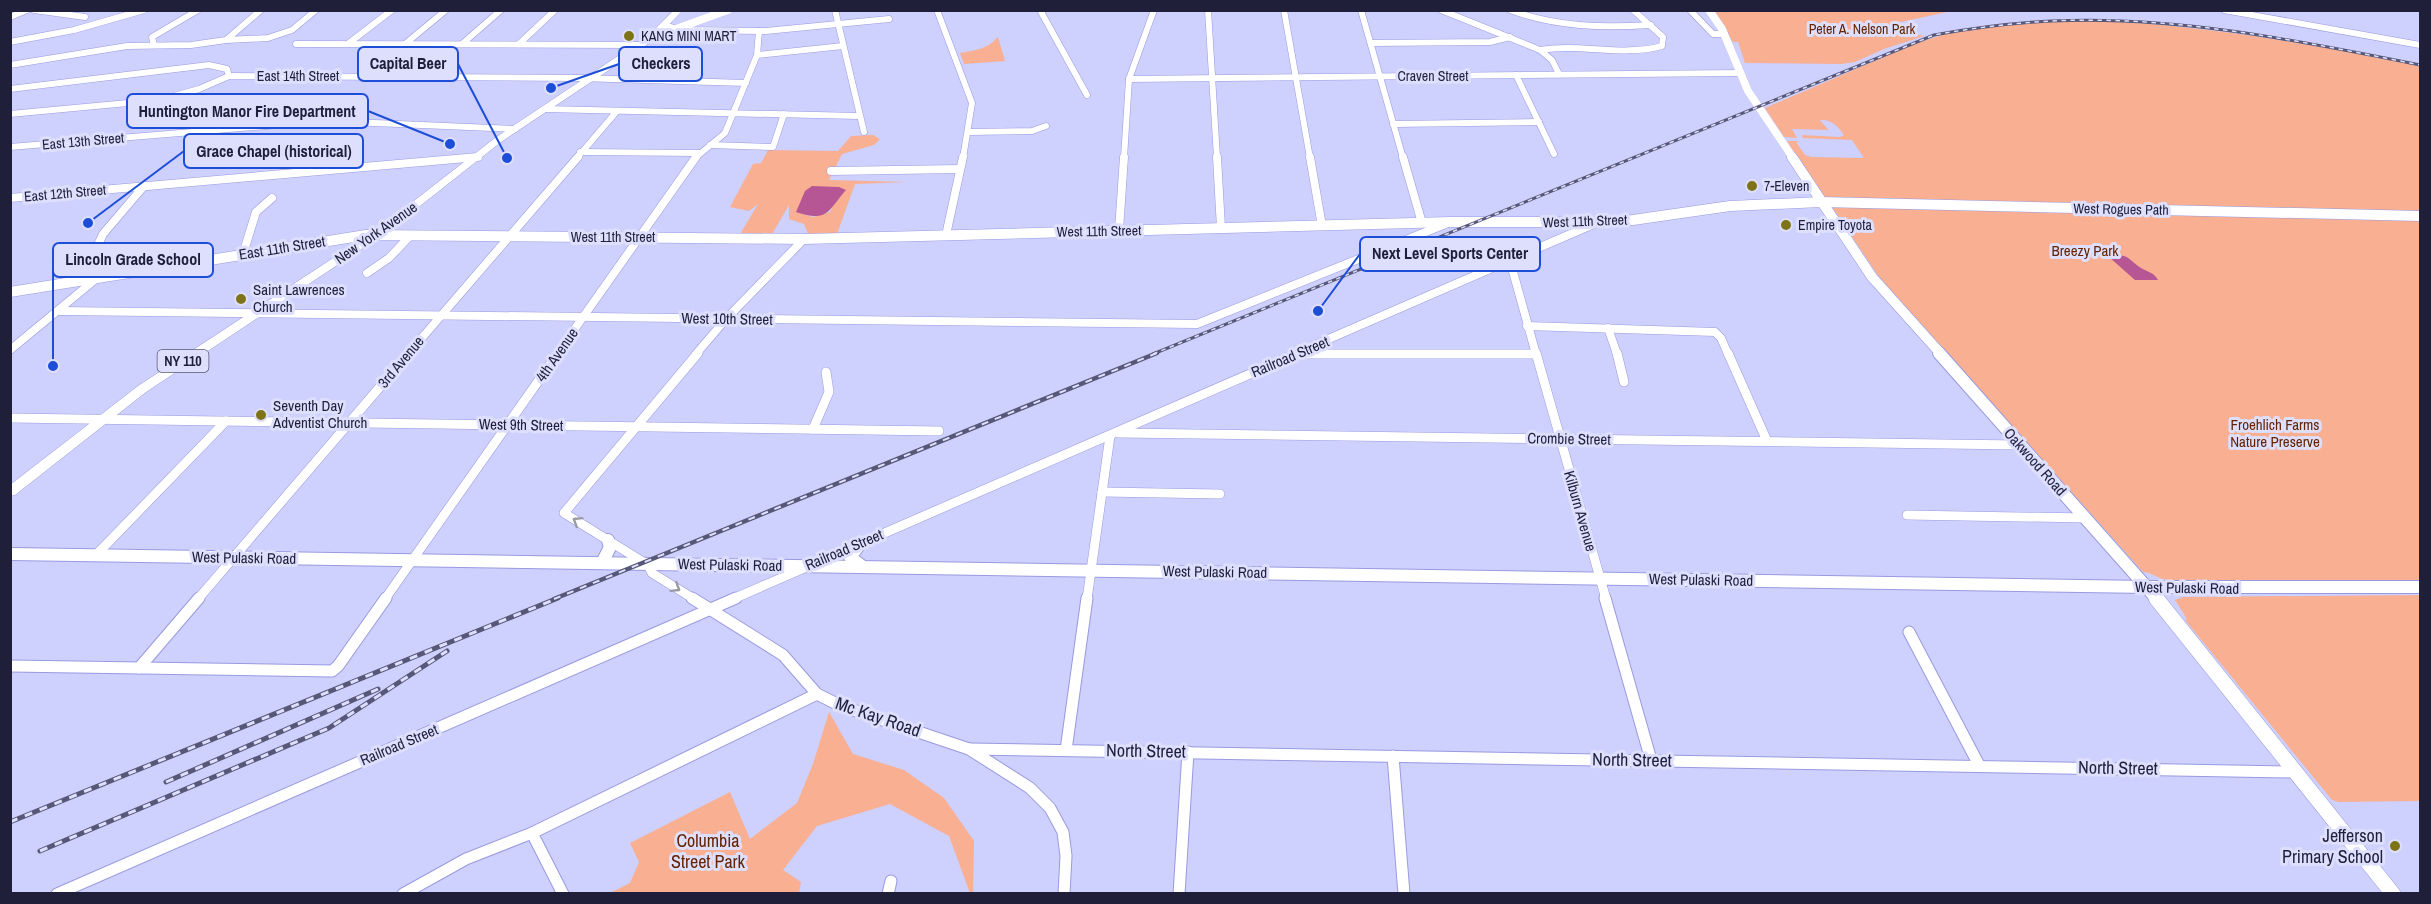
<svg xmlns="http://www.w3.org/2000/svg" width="2431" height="904" font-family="'Archivo Narrow',sans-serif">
<rect width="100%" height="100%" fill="#ced0fd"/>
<!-- green -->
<g fill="#f8af92" fill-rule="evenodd">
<polygon points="1944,10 1947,12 1883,26 1924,36 1884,49 1855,62 1841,64 1745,63 1738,42 1733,42 1713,11"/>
<path d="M2061,20C2184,21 2301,42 2420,66V215L1829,198L1823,196L1787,141H1800L1796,142L1805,155L1811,157L1864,158L1852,140L1803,138L1802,135L1840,137L1844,135C1838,126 1831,119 1820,120L1830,132L1828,130L1792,129L1797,138L1784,137L1765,108L1914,44L1945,34L1988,26Z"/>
<path d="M998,37L1005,61L964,64L960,53C976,50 988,49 998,37Z"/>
<path d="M873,135L880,139L874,145L842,154L829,180L906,182L855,184L837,234H808L804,224L789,219V205L771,236H739L758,204L749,211L730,207L753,164L761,163L768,150L838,151L851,136ZM846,190L835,201L830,212L813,217L797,212L804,197Z"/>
<path d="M1830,204L2420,218V580L2329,582L2166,580C2157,578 2153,573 2143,572L1879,277Z"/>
<polygon points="2420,595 2420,801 2339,802 2332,800 2185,620 2187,619 2175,600 2183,597"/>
<polygon points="829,712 853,754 904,770 944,798 974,841 973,893 970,893 949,836 890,804 817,826 783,870 801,882 799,893 610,893 630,883 639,862 630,843 730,792 750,839 797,803 813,764"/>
</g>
<!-- water -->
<g fill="#b65694">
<path d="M812,186L839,187L846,190C828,210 829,223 796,212L805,191Z"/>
<path d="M2118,255C2129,256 2130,260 2138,266C2146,272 2153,271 2158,280H2135L2109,257Z"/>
</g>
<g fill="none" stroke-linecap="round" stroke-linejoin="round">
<defs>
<g id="street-far3">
<polyline points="34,10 85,17"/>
<polyline points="835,10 864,132"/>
<polyline points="937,10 972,103 963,158"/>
<polyline points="1040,10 1087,95"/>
<polyline points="1208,10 1217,158"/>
<polyline points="1284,10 1310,158"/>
<polyline points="1361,10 1403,158"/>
<polyline points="1441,10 1540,50 1552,60 1559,74"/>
<path d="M1510,10C1556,27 1602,28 1651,25"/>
<polyline points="1690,10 1713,34 1725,34"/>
<polyline points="2224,10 2420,45"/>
<polyline points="10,17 27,10"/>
<polyline points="665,25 680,30 766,31 889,19"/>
<polyline points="226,40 261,10"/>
<polyline points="10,42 74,30 144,10"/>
<polyline points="349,43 392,10"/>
<polyline points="1371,43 1490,42 1510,37"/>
<polyline points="296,44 640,45"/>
<polyline points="405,44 446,10"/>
<polyline points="462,44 501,10"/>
<polyline points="519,44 555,10"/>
<polyline points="154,45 152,37 198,10"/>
<path d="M1540,50C1581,43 1622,57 1662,46L1663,37L1633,10"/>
<polyline points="757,55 843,46"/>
<polyline points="10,65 127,46 191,45 226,40 268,38 292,30 316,10"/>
<polyline points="1516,75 1554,154"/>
<polyline points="1129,79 1738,73"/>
<polyline points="10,89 209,65 227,69 229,76"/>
<polyline points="545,109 859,116"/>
<polyline points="10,114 160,100 199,89 229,76 580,78 746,83"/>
<polyline points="1393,124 1539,122"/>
<polyline points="969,132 1032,131 1046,126"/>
<polyline points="710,145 773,147 784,114"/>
<polyline points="10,147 327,121 515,129"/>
<polyline points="580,152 699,153"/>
<polyline points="465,158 478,157"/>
<polyline points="577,158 617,111"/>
<polyline points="695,158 725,133 757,55 759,31"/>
<polyline points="1124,158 1129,79 1154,10"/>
</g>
<g id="street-far2">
<polyline points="1217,157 1221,228"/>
<polyline points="1310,157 1322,226"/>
<polyline points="1403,157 1422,223"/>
<polyline points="831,171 960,169"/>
<polyline points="10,198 478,157"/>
<polyline points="1119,230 1124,157"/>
<polyline points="946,235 963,157"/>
<polyline points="243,254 256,212 272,198"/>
<polyline points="1510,261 1536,354"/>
<polyline points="367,273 389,258 410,236"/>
<polyline points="81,281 103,234 144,186"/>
<polyline points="60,311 1197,324 1448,223"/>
<polyline points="1527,326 1715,332 1721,338 1728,354"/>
<polyline points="1608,328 1617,354"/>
<polyline points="10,350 97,278"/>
<polyline points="408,354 578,157"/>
<polyline points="557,354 696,157"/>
<polyline points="696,354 726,319 804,239"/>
<polyline points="1294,354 1596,223"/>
<polyline points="1303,354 1535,354"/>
</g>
<g id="street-far1">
<polyline points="1536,353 1606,599"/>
<polyline points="1617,353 1624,382"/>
<polyline points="1728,353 1767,441"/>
<polyline points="1303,354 1535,354"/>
<polyline points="10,418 939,431"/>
<polyline points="813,429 829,392 826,372"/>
<polyline points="1120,433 2020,445"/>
<polyline points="1102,492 1220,494"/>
<polyline points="1907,515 2085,518"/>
<polyline points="95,556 226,421"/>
<polyline points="198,599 409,353"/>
<polyline points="385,599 558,353"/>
<polyline points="694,599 652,573 648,565 564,513 698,353"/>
<polyline points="733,599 1298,353"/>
<polyline points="1087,599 1110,436"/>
</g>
<g id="street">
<polyline points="692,598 783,655 817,694 841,706 969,749 1030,788 1050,808 1063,832 1066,856 1064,894"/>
<polyline points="1605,598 1651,760"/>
<polyline points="1909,632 1979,765"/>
<polyline points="10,666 332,671 338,666 386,598"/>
<polyline points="139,668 199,598"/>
<polyline points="969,749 2295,772"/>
<polyline points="1066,750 1087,598"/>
<polyline points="1393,756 1404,894"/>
<polyline points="532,833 563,894"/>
<polyline points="57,894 736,598"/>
<polyline points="403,894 466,859 532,833 817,694"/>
<polyline points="888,894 891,881"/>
<polyline points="1179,894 1188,752"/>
</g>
<g id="secondary-far3">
<polyline points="1709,10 1722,29 1748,91 1793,158"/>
<polyline points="651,38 728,10"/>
</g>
<g id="secondary-far2">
<polyline points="1792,157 1872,277 1941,354"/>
<polyline points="10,292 366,235 804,239 1451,222 1599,222 1633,220 1730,206 1821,202 2420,216"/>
</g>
<g id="secondary-far1">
<polyline points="1939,353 2157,599"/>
<polyline points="860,544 850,557 862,566"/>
<polyline points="10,554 2147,587 2420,587"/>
<polyline points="602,563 610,547 608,540"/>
</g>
<polyline id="secondary" points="2156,598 2393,894"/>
<polygon id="primary" points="674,10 683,10 654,40 501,142 387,232 146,392 15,495 10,496 10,485 138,386 379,228 495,138 648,36"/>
</defs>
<!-- street-far3 casing -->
<use href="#street-far3" stroke="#999ae1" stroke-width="7"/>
<!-- street-far2 casing -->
<use href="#street-far2" stroke="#999ae1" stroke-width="9"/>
<!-- street-far1 casing -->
<use href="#street-far1" stroke="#999ae1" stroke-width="10"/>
<!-- street casing -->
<use href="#street" stroke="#999ae1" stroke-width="13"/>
<!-- secondary-far3 casing -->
<use href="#secondary-far3" stroke="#999ae1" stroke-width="8"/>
<!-- secondary-far2 casing -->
<use href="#secondary-far2" stroke="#999ae1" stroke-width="11"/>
<!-- secondary-far1 casing -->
<use href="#secondary-far1" stroke="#999ae1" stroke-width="14"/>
<!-- secondary casing -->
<use href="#secondary" stroke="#999ae1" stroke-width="16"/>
<!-- primary casing -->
<use href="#primary" stroke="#999ae1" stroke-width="1"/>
<!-- street-far3 -->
<use href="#street-far3" stroke="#fff" stroke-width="6"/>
<!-- street-far2 -->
<use href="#street-far2" stroke="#fff" stroke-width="8"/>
<!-- street-far1 -->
<use href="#street-far1" stroke="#fff" stroke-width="9"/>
<!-- street -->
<use href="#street" stroke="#fff" stroke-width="11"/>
<!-- secondary-far3 -->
<use href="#secondary-far3" stroke="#fff" stroke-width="8"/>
<!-- secondary-far2 -->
<use href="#secondary-far2" stroke="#fff" stroke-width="10"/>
<!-- secondary-far1 -->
<use href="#secondary-far1" stroke="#fff" stroke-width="12"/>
<!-- secondary -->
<use href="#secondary" stroke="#fff" stroke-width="15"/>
<!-- primary -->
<use href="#primary" fill="#fff" fill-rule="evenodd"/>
<defs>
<path id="rail-far2" d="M1153,354L1934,35C1973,28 2012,23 2052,21C2175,15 2300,41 2420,65"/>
<polyline id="rail-far1" points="554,599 1157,353"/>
<g id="rail">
<polyline points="166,782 378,689"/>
<polyline points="10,822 558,598"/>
<polyline points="40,851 329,728 447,651"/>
</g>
</defs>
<!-- rail-far2 casing -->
<use href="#rail-far2" stroke="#575878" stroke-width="3"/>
<!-- rail-far1 casing -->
<use href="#rail-far1" stroke="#575878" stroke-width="4.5"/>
<!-- rail casing -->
<use href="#rail" stroke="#575878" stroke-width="5"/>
<!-- rail-far2 -->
<use href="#rail-far2" stroke="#dddffd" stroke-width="1.5" stroke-dasharray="4.5" stroke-linecap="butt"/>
<!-- rail-far1 -->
<use href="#rail-far1" stroke="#dddffd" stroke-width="2" stroke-dasharray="7" stroke-linecap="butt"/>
<!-- rail -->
<use href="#rail" stroke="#dddffd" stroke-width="3" stroke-dasharray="8" stroke-linecap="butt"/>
</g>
<!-- one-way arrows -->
<defs><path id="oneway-chevron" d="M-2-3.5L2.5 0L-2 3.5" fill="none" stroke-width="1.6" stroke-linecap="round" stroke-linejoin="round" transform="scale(1.5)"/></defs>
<g stroke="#9a9aa6">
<use href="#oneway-chevron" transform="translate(577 521) rotate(-148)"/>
<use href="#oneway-chevron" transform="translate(676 588) rotate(32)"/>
</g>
<!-- markers -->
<g fill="#7e7417" stroke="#dddffd" stroke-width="2">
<circle cx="629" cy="36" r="6"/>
<circle cx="1752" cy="186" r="6"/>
<circle cx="1786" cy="225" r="6"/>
<circle cx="241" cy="299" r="6"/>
<circle cx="261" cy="415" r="6"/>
<circle cx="2395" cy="846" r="6"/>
</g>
<g text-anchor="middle" stroke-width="6" stroke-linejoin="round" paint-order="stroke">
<!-- far-park labels -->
<g font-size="14" fill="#652300" stroke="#dddffd">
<text x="1862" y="34">Peter A. Nelson Park</text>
</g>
<!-- far-poi labels -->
<g font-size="14" fill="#1f1f3a" stroke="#dddffd" text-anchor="start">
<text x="641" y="41">KANG MINI MART</text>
<text x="1764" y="191">7-Eleven</text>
<text x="1798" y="230">Empire Toyota</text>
</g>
<!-- far-street labels -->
<g font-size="14" fill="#1f1f3a" stroke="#dddffd">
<text x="298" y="81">East 14th Street</text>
<text x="1433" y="81">Craven Street</text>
<text transform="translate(83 141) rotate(-5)" y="5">East 13th Street</text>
<text transform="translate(65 193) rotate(-5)" y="5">East 12th Street</text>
<text transform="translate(2121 209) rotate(1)" y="5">West Rogues Path</text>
<text transform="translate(1585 221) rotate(-2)" y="5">West 11th Street</text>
<text transform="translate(1099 231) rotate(-1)" y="5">West 11th Street</text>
<text x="613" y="242">West 11th Street</text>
</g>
<!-- shield labels -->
<rect fill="#dddffd" stroke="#585974" stroke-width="1.5" x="157.5" y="350" width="51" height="22" rx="4.5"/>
<g font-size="14" font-weight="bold" fill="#1f1f3a">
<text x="183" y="366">NY 110</text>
</g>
<!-- street labels -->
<g font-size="15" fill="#1f1f3a" stroke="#dddffd">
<text transform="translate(376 233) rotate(-35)" y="5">New York Avenue</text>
<text transform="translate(282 248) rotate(-9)" y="5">East 11th Street</text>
<text transform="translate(727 319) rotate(1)" y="5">West 10th Street</text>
<text transform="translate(557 355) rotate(-55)" y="5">4th Avenue</text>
<text transform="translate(1290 357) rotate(-23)" y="5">Railroad Street</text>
<text transform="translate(401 362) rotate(-50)" y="5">3rd Avenue</text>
<text transform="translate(521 425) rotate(1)" y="5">West 9th Street</text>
<text transform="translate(1569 439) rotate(1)" y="5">Crombie Street</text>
<text transform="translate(2035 462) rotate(48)" y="5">Oakwood Road</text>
<text transform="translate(1580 511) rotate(74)" y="5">Kilburn Avenue</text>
<text transform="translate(844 550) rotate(-23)" y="5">Railroad Street</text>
<text transform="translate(244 558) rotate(1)" y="5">West Pulaski Road</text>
<text transform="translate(730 565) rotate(1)" y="5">West Pulaski Road</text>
<text transform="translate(1215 572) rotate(1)" y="5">West Pulaski Road</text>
<text transform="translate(1701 580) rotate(1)" y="5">West Pulaski Road</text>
<text transform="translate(2187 588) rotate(1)" y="5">West Pulaski Road</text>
<text transform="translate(399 745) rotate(-23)" y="5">Railroad Street</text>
</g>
<!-- park labels -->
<g font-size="15" fill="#652300" stroke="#dddffd">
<text x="2085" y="256">Breezy Park</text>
<text x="2275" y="430">Froehlich Farms<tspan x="2275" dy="17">Nature Preserve</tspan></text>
</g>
<!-- poi labels -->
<g font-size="15" fill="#1f1f3a" stroke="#dddffd" text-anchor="start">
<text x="253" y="295">Saint Lawrences<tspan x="253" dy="17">Church</tspan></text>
<text x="273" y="411">Seventh Day<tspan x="273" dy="17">Adventist Church</tspan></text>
</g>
<!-- near-street labels -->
<g font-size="18" fill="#1f1f3a" stroke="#dddffd">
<text transform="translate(878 717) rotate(19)" y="6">Mc Kay Road</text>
<text transform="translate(1146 751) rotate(1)" y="6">North Street</text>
<text transform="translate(1632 760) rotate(1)" y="6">North Street</text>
<text transform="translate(2118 768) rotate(1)" y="6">North Street</text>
</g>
<!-- near-poi labels -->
<g font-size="18" fill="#1f1f3a" stroke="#dddffd" text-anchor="end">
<text x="2383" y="842">Jefferson<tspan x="2383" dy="21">Primary School</tspan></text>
</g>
<!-- near-park labels -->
<g font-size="18" fill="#652300" stroke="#dddffd">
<text x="708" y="847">Columbia<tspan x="708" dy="21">Street Park</tspan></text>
</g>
</g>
<!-- callouts -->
<path fill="none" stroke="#1d4ed8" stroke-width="2" d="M551 88L619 64M507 158L458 64M450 144L368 111M88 223L184 151M1318 311L1360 254M53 366L53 260"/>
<g fill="#1d4ed8" stroke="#dddffd" stroke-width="2">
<circle cx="551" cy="88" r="6"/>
<circle cx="507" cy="158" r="6"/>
<circle cx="450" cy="144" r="6"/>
<circle cx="88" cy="223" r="6"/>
<circle cx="1318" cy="311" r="6"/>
<circle cx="53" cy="366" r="6"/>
</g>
<g fill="#dddffd" stroke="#1d4ed8" stroke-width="2">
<rect x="619" y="47" width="83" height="34" rx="6"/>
<rect x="358" y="47" width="100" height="34" rx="6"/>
<rect x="127" y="94" width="241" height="34" rx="6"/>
<rect x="184" y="134" width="179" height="34" rx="6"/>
<rect x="1360" y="237" width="180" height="34" rx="6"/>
<rect x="53" y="243" width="160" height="34" rx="6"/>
</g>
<g font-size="16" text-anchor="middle" font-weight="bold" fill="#1f1f3a">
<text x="661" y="69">Checkers</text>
<text x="408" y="69">Capital Beer</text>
<text x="247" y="117">Huntington Manor Fire Department</text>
<text x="274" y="157">Grace Chapel (historical)</text>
<text x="1450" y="259">Next Level Sports Center</text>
<text x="133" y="265">Lincoln Grade School</text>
</g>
<!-- border -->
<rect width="2431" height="904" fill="none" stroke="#1f1f3a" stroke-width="24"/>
</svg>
